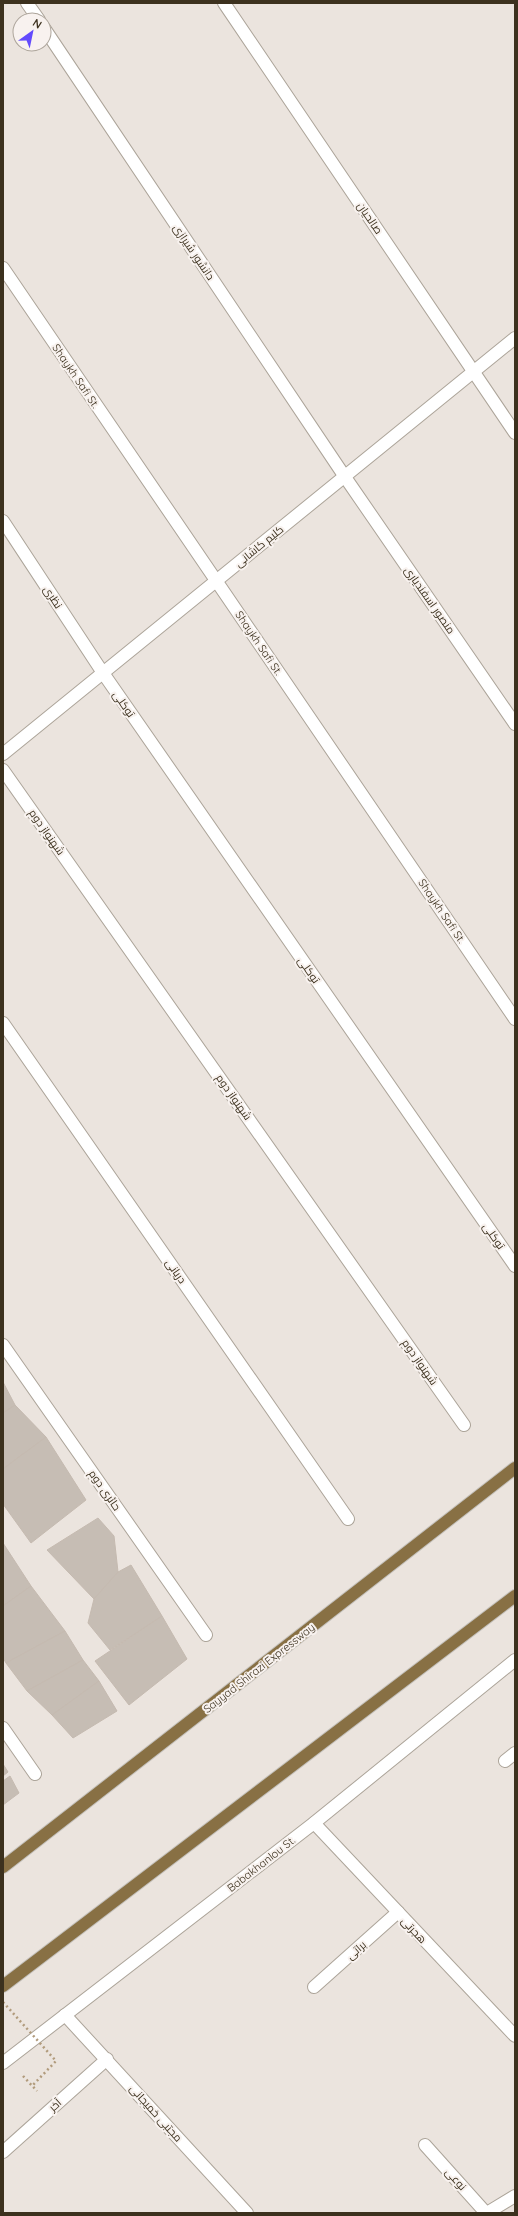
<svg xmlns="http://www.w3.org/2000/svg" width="518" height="2216" font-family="Quicksand,Cairo,sans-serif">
<rect width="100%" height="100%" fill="#ebe4de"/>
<!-- building -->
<g fill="#c6bdb4" stroke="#c5bab0">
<polygon points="3,1382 15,1405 3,1413"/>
<polygon points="15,1405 46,1437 3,1469 3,1413"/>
<polygon points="46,1437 86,1500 31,1543 3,1504 3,1469"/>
<polygon points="98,1518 114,1536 118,1572 94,1599 47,1550"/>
<polygon points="3,1543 31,1586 3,1606"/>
<polygon points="131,1565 162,1616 110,1650 88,1623 94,1599 118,1572"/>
<polygon points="31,1586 65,1631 6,1663 3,1658 3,1606"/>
<polygon points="162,1616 187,1659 129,1705 95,1661"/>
<polygon points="65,1631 83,1660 27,1691 6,1663"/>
<polygon points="83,1660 99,1681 52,1715 27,1691"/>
<polygon points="99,1681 117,1711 73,1738 52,1715"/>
<polygon points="3,1764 8,1772 3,1776"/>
<polygon points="10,1776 19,1793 3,1805 3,1781"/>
</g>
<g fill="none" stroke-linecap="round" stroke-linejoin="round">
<defs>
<g id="minor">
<polyline points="27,3 39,20"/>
<polyline points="224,3 515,433"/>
<polyline points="44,28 345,477 515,724"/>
<polyline points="3,268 515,1019"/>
<polyline points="3,521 103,673 515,1266"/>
<polyline points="3,754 515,338"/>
<polyline points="3,770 464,1425"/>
<polyline points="3,1023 348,1519"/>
<polyline points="3,1345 206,1635"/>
<polyline points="3,1728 35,1774"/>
<polyline points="505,1761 515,1753"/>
<polyline points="314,1823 515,2036"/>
<polyline points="314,1987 398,1912"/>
<polyline points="65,2015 247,2213"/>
<polyline points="3,2063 314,1823 515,1660"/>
<polyline points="425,2145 486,2213"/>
<polyline points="3,2152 107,2059"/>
<polyline points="487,2213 515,2196"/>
</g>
<g id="trunk">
<polyline points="3,1867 515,1468"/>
<polyline points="3,1986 515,1596"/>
</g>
</defs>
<!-- minor casing -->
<use href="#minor" stroke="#aca499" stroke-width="14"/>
<!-- trunk casing -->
<use href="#trunk" stroke="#c4c1bc" stroke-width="14"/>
<!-- path -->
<polyline stroke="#b19b7c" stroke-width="2.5" stroke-dasharray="2 3" stroke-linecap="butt" points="23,2076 37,2091"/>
<!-- minor -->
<use href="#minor" stroke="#fff" stroke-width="12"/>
<!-- trunk -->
<use href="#trunk" stroke="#887044" stroke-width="12"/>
<!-- path-bridge -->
<polyline stroke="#b19b7c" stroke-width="2.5" stroke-dasharray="2 3" stroke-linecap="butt" points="3,2002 56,2061 32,2086"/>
</g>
<g text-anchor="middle" stroke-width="4" stroke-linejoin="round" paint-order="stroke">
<!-- street labels -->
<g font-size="11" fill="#3c311e" stroke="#f8f2ef">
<text transform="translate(370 218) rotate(56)" y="4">صالحیان</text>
<text transform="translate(194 252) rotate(56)" y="4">دانشور شیرازی</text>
<text transform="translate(76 376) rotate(56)" y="4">Shaykh Safi St.</text>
<text transform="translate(259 546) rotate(-39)" y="4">کلیم کاشانی</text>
<text transform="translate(53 597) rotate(57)" y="4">نظری</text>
<text transform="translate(430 600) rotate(55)" y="4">منصور اسفندیاری</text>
<text transform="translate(259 643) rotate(56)" y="4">Shaykh Safi St.</text>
<text transform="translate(124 704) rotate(55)" y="4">توکلی</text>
<text transform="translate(47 832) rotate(55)" y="4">شهنواز دوم</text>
<text transform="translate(442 911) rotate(56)" y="4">Shaykh Safi St.</text>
<text transform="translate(309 970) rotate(55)" y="4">توکلی</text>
<text transform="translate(234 1097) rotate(55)" y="4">شهنواز دوم</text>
<text transform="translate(494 1236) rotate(55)" y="4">توکلی</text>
<text transform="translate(176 1271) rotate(55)" y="4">دریانی</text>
<text transform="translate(420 1362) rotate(55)" y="4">شهنواز دوم</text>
<text transform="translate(105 1490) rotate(55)" y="4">حائری دوم</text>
<text transform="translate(259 1668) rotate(-38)" y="4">Sayyad Shirazi Expressway</text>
<text transform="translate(261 1864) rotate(-38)" y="4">Babakhanlou St.</text>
<text transform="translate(414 1930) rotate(47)" y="4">هجرتی</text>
<text transform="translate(356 1950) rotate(-41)" y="4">براتی</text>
<text transform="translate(55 2105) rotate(-42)" y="4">آخر</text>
<text transform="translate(156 2113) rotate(48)" y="4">مجتبی خمیجانی</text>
<text transform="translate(456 2179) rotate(48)" y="4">نوعی</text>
</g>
</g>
<!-- border -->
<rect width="518" height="2216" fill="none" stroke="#3c311e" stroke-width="8"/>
<!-- north arrow -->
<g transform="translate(32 32) rotate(33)"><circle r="19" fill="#f8f2ef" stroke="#ada59b"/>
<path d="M0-3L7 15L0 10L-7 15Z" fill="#634bfd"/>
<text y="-6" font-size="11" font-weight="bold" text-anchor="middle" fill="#3c311e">N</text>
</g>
</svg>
